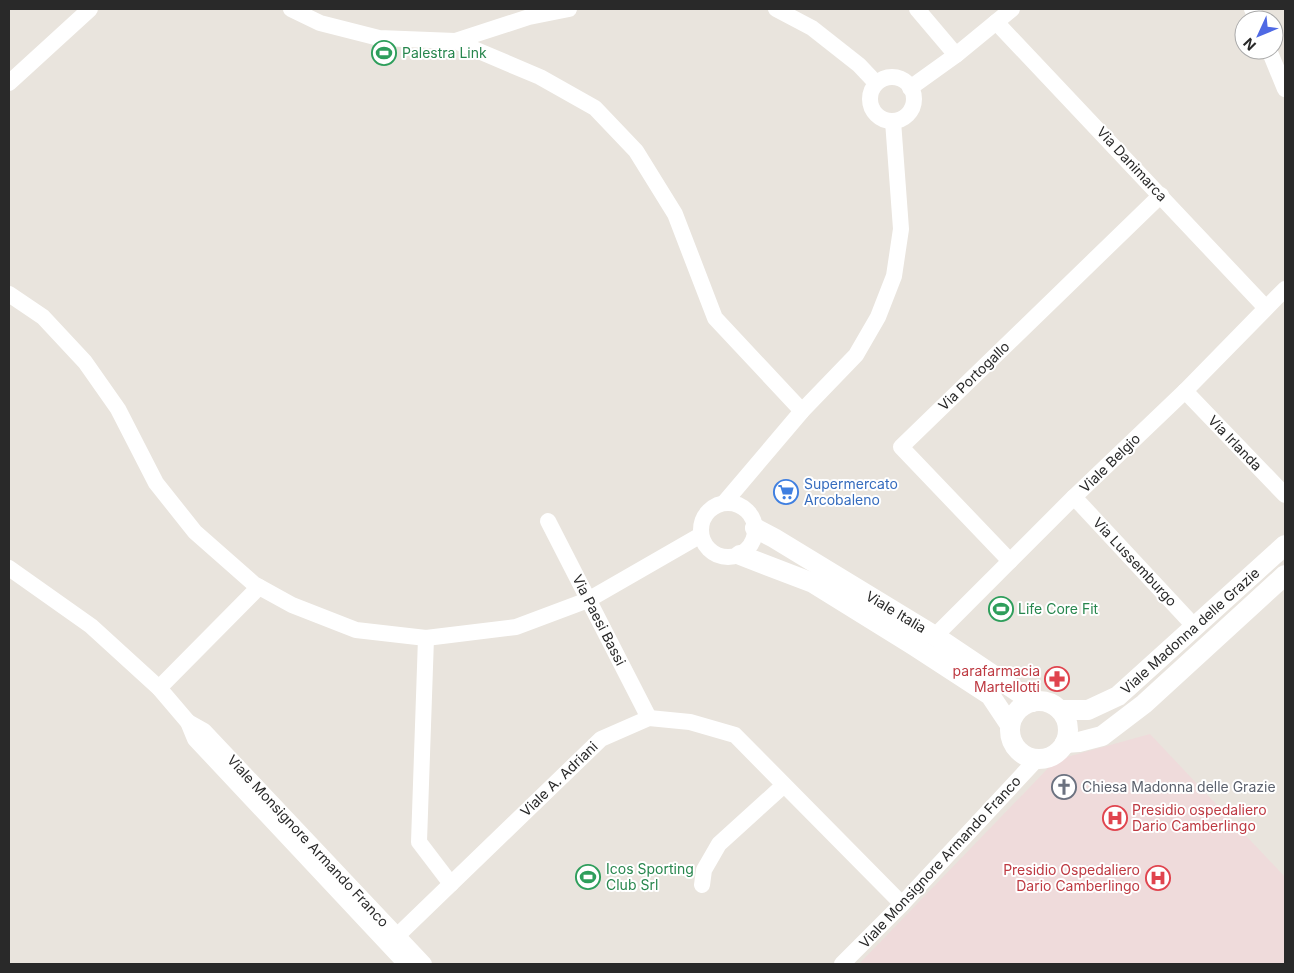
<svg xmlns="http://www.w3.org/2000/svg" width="1294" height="973" font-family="Inter,sans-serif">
<rect width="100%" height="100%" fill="#e9e4dd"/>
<!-- medical -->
<polygon fill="#efdbdb" points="1150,734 1285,877 1285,964 859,964 1056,760"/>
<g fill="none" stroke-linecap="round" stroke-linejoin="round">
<!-- minor -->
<g stroke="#fff" stroke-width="16">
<polyline points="291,9 320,23 379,38 455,41 529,17 569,9"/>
<polyline points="776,9 812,28 859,65 876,83"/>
<polyline points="917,9 956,55"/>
<polyline points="1252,9 1257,20"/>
<polyline points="996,22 1266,308"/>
<polyline points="455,41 540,77 595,108 636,151 675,214 715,318 802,411"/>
<polyline points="1269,50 1285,89"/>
<circle cx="892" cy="99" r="22"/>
<polyline points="9,83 90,9"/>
<polyline points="910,88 956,55 1012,9"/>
<polyline points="9,294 43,317 85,362 118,409 156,483 195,532 254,584 292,605 356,630 426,638 516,627 588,600 701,535"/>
<polyline points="1185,391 1285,495"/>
<polyline points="1074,497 1195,627"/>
<circle cx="728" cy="530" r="27"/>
<polyline points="724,503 802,411 856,355 878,317 894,276 901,229 893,121"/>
<polyline points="548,521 649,718"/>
<polyline points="1010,561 901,447 1161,195"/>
<polyline points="9,568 91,626 159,688 188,722 195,739 406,964"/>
<polyline points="935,636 1074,497 1185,391 1285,289"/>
<polyline points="426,638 419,842 451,884"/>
<polyline points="159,688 259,587"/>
<polyline points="188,722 204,731 424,964"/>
<polyline points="702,885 704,870 719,844 784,785"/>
<polyline points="397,936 601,739 649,718 690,722 735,735 902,904"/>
<polyline points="842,964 902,904 1037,759"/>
</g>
<!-- tertiary -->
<g stroke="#fff" stroke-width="20">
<polyline points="755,528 774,538 935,636 1033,702"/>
<polyline points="740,555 813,583 913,645 990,695 1010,725"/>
<circle cx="1039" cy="730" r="29"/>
<polyline points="1060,710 1088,710 1118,696 1285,545"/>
<polyline points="1065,743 1079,742 1102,736 1144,704 1285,575"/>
</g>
</g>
<!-- icons -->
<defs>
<symbol id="stadium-ring" viewBox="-11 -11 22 22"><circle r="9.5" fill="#fff" stroke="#2e9e5b" stroke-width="1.5"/><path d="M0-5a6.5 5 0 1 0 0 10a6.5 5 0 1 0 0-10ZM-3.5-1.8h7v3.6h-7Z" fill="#2e9e5b"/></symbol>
<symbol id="supermarket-ring" viewBox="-11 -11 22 22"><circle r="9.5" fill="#fff" stroke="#3f7fe0" stroke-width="1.5"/><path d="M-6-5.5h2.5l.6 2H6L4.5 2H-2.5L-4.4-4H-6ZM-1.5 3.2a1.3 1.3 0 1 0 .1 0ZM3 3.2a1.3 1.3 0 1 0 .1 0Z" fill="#3f7fe0"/></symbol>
<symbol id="pharmacy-ring" viewBox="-11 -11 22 22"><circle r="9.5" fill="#fff" stroke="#e0444e" stroke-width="1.5"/><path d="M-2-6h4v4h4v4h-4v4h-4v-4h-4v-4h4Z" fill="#e0444e"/></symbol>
<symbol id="church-ring" viewBox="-11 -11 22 22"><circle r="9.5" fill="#fff" stroke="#6b7280" stroke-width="1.5"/><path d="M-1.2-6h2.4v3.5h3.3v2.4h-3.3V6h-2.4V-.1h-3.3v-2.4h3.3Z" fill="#6b7280"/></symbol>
<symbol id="hospital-ring" viewBox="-11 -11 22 22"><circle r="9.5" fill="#fff" stroke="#e0444e" stroke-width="1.5"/><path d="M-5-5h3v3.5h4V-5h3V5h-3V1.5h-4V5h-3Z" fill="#e0444e"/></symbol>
</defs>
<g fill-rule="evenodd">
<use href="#stadium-ring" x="370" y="39" width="28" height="28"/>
<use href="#supermarket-ring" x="772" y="478" width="28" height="28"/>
<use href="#stadium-ring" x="987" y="595" width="28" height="28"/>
<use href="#pharmacy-ring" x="1043" y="665" width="28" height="28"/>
<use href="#church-ring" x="1050" y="773" width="28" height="28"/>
<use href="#hospital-ring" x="1101" y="804" width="28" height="28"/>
<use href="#stadium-ring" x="574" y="863" width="28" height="28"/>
<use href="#hospital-ring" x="1144" y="864" width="28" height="28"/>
</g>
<g text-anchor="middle" stroke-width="4" stroke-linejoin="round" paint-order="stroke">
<!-- leisure labels -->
<g font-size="14" fill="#27864d" stroke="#fff" text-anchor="start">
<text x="402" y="58">Palestra Link</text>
<text x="1018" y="614">Life Core Fit</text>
<text x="606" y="874">Icos Sporting<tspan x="606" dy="16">Club Srl</tspan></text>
</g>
<!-- street labels -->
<g font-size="14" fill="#292929" stroke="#fff">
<text transform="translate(1132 164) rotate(47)" y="5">Via Danimarca</text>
<text transform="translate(974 376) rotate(-44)" y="5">Via Portogallo</text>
<text transform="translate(1235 443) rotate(46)" y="5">Via Irlanda</text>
<text transform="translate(1110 463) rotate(-44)" y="5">Viale Belgio</text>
<text transform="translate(1135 562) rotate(47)" y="5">Via Lussemburgo</text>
<text transform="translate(896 612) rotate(31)" y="5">Viale Italia</text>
<text transform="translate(599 620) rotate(63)" y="5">Via Paesi Bassi</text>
<text transform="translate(1190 631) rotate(-42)" y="5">Viale Madonna delle Grazie</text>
<text transform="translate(559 779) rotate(-44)" y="5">Viale A. Adriani</text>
<text transform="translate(308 841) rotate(47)" y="5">Viale Monsignore Armando Franco</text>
<text transform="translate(940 862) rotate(-47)" y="5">Viale Monsignore Armando Franco</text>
</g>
<!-- shop labels -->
<g font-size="14" fill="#366cbe" stroke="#fff" text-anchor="start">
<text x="804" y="489">Supermercato<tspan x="804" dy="16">Arcobaleno</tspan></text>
</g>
<!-- health labels -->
<g font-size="14" fill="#be3a42" stroke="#fff" text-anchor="end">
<text x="1040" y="676">parafarmacia<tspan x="1040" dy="16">Martellotti</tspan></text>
<text x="1132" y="815" text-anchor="start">Presidio ospedaliero<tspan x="1132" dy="16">Dario Camberlingo</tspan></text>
<text x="1140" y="875">Presidio Ospedaliero<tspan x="1140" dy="16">Dario Camberlingo</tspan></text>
</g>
<!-- worship labels -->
<g font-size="14" fill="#5b616d" stroke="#fff" text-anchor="start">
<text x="1082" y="792">Chiesa Madonna delle Grazie</text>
</g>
</g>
<!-- border -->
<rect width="1294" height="973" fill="none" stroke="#292929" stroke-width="20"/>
<!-- north arrow -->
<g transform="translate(1259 35) rotate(226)"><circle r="24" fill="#ffffff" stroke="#a9a9a9"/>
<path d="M0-4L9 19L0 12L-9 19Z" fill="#4f69e4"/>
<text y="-8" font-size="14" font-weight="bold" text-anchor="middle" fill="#292929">N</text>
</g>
</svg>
